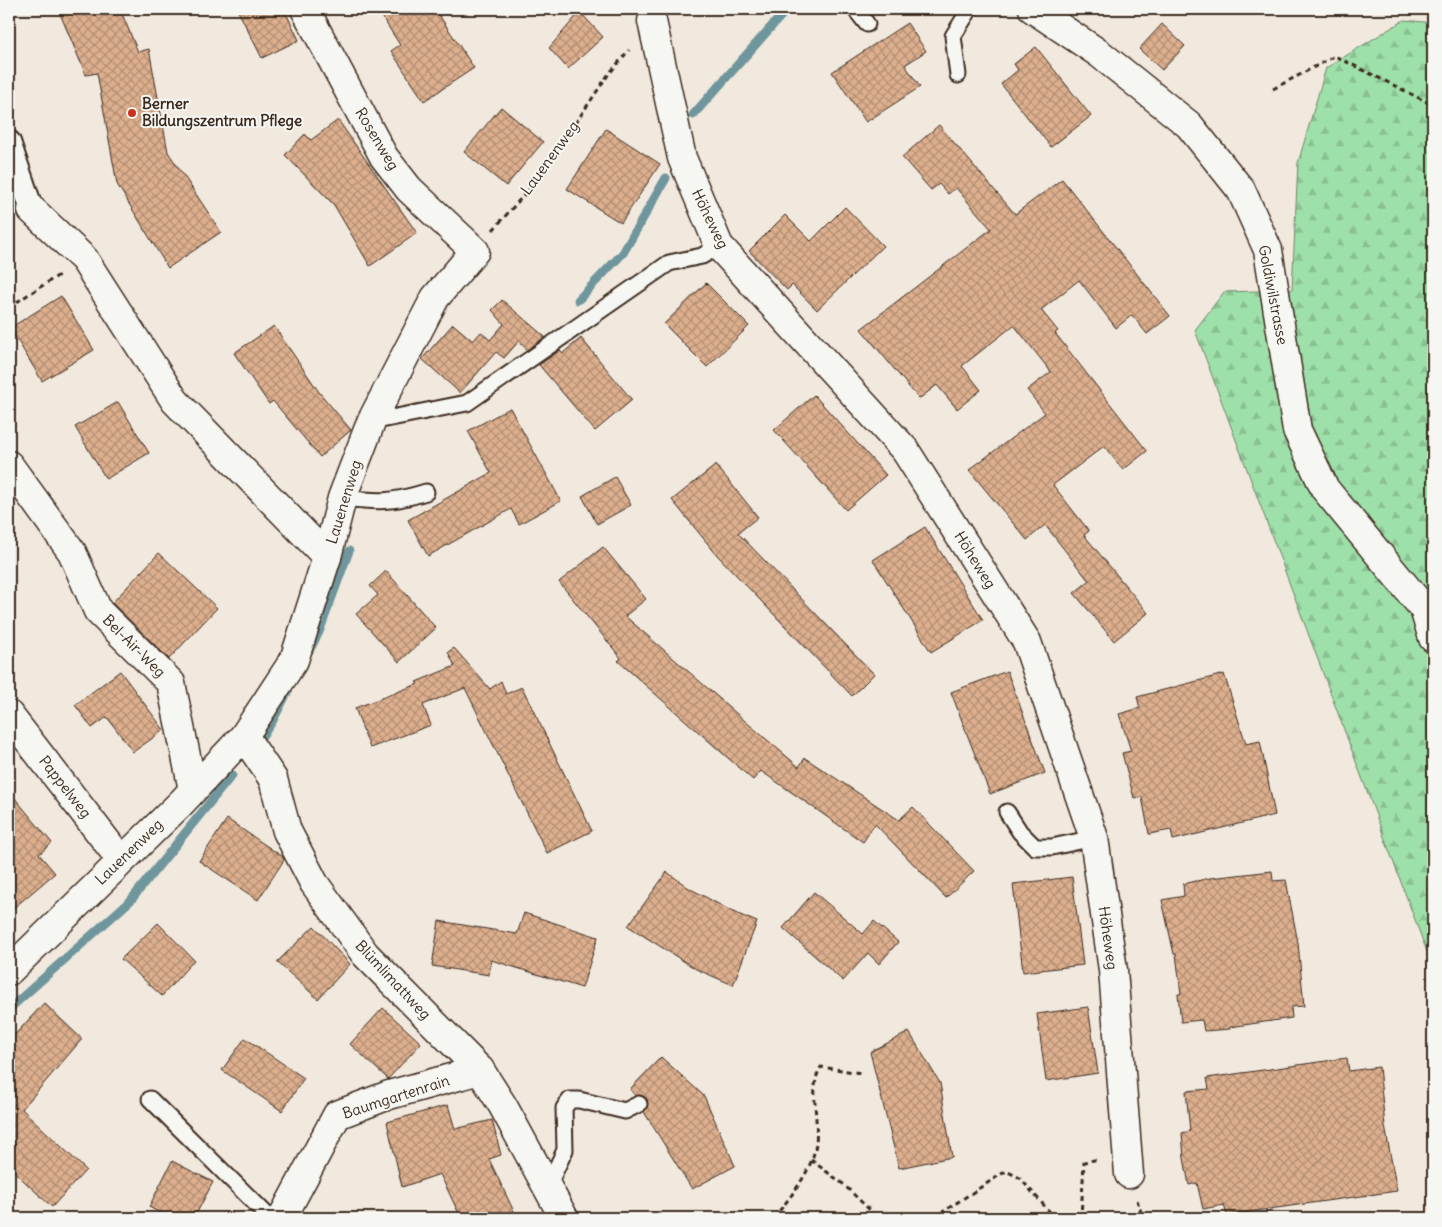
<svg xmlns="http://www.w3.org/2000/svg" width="1442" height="1227" font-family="Delius,sans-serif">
<defs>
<pattern id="forest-firs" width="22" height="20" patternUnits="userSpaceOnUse" patternTransform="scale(1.25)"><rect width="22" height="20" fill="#9ee0aa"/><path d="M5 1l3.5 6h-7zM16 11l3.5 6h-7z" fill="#89c092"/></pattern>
<pattern id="building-cross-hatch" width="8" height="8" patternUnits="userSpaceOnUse" patternTransform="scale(1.25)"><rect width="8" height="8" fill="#ddaf8e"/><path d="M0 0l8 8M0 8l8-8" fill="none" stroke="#b48f73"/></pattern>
</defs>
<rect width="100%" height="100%" fill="#f1e8de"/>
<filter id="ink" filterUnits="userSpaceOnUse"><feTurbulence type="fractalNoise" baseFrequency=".02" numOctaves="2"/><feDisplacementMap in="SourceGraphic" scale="10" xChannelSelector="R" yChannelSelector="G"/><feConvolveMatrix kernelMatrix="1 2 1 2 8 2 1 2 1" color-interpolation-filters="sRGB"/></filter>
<g filter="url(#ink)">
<!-- forest -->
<polygon fill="url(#forest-firs)" stroke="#6c8564" points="1404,20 1433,23 1433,968 1195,330 1224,292 1292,290 1298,163 1326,68"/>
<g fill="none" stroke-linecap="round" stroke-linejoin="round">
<!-- stream -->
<g stroke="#6e969c" stroke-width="9">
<polyline points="693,115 787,9"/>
<polyline points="578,300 623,253 666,178"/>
<polyline points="309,651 319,632 349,551"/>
<polyline points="262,736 272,722 288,691"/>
<polyline points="9,1009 131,900 232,775"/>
</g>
</g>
<!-- building -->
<g fill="url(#building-cross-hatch)" stroke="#3b2a1e">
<polygon points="58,9 120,9 138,52 149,49 168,152 221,232 168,268 117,184 97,73 86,75"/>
<polygon points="237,9 284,9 299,40 262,58"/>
<polygon points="377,9 435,9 474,68 424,101 391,51 400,45"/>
<polygon points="580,12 603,37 568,69 549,48"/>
<polygon points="907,23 926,51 905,65 920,87 866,122 832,72"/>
<polygon points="1162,24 1185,46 1162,70 1139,49"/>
<polygon points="1036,47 1091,116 1051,147 1001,84 1018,70 1014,64"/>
<polygon points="501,107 543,142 506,186 464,152"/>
<polygon points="338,120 417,233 370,266 334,205 285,155 305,134 311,140"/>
<polygon points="939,125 1015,214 1062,179 1170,316 1147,334 1132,315 1116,328 1079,280 1041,310 1058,331 1055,333 1147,451 1123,470 1104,446 1053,485 1089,531 1084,535 1148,613 1114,641 1074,593 1089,581 1045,525 1027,540 969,470 1045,413 1027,390 1051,372 1014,325 962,366 981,390 957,409 937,385 919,399 861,329 991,229 956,188 948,194 939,184 931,190 902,157"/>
<polygon points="606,129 660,164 621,223 567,189"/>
<polygon points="845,207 883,246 817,310 792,285 787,290 749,251 785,215 811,241"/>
<polygon points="706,283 749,326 707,367 664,324"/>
<polygon points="61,296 94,350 42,381 10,328"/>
<polygon points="502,300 545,337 527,350 519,341 504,358 496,352 460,393 422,359 453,324 473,341 481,332 490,340 504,324 492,310"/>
<polygon points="274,326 319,392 351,430 320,457 273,401 269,404 234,353"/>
<polygon points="581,338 632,400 595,431 539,365 560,350 563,353"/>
<polygon points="814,395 886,475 846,510 774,430"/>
<polygon points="118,402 149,453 106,479 75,427"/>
<polygon points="510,408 561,501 519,524 511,509 428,556 408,520 491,473 468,431"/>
<polygon points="716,465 758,517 738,533 874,674 852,696 717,555 672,500"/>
<polygon points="615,477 631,505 597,524 582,496"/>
<polygon points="925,527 983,620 931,652 873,560"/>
<polygon points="603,547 646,599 625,616 745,721 799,767 805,758 899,820 913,807 974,871 946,898 875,824 863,842 761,771 753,780 618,661 621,658 559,582"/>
<polygon points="159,553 217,608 169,659 112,603"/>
<polygon points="386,571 436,628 399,662 356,614 378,595 370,586"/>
<polygon points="454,648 490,689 501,681 506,694 522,687 592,831 547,853 465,688 423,705 431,725 370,748 355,708 418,684 416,682 455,666 448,652"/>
<polygon points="120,671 164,730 133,752 107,717 92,728 75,705"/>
<polygon points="1007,671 1045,773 990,794 951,692"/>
<polygon points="1224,674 1246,744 1260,741 1275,815 1173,840 1171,830 1149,834 1142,797 1134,798 1122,753 1131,751 1119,714 1140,708 1137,697"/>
<polygon points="9,791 52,843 39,854 55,873 9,912"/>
<polygon points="227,819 283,857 284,860 258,900 199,861"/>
<polygon points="1272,871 1273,881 1286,880 1298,943 1304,1006 1291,1007 1292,1018 1230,1027 1230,1029 1204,1031 1202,1020 1181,1022 1178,994 1181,994 1176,954 1174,954 1162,900 1184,896 1183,884 1210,878"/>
<polygon points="667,872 689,888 733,912 757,922 733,985 696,969 628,926"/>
<polygon points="1072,877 1083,965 1023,972 1013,884"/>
<polygon points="814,892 863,934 874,921 898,942 879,964 868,953 843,981 783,928"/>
<polygon points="524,913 598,937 582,988 491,960 489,975 432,966 439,921 517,934"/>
<polygon points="158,923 194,960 162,996 121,959"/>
<polygon points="314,926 350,964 318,999 277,962"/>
<polygon points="44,1003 82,1039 22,1109 86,1170 52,1207 9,1167 9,1041"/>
<polygon points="1088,1007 1098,1073 1046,1081 1037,1014"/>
<polygon points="383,1008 421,1043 388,1079 350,1044"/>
<polygon points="909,1032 940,1083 952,1157 899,1168 870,1052"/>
<polygon points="245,1038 304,1078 282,1111 222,1070"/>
<polygon points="661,1057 704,1096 735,1166 692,1189 644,1112 648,1105 647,1099 640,1095 635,1096 630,1089"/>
<polygon points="1347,1058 1349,1071 1379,1067 1385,1126 1397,1191 1227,1215 1224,1205 1203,1209 1197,1183 1189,1185 1184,1158 1182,1133 1190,1131 1186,1091 1209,1089 1207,1078"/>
<polygon points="448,1105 455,1129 492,1120 501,1155 489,1159 517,1218 461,1218 440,1174 402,1187 387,1122"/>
<polygon points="172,1161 213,1182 194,1218 170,1218 149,1207"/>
</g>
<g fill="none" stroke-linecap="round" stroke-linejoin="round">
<defs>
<g id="service">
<polyline points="855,9 867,24"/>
<polyline points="958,75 953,36 970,9"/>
<polyline points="371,422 467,403 669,263 702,256 719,246"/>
<path d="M342,498C378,502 391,503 426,492"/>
<polyline points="1007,812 1020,832 1035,847 1052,847 1094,838"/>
<polyline points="150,1099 270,1218"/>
<polyline points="548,1186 565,1150 564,1108 570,1100 579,1100 625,1111 639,1104"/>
</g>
<polyline id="pedestrian" points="9,142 32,210"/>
<g id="minor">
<polyline points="652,21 682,158 719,246 905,450 1027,642 1094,838 1113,970 1129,1174"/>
<polyline points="32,210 84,259 175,401 327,557"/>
<polyline points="9,465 72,552 98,611 171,683 193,790"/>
<polyline points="9,715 121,860"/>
<polyline points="244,736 273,779 287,831 314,883 365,954 480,1070 503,1106 564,1218"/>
<polyline points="9,971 181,803 244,736 294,660 327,557 342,498 371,422 435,298 475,251 409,189 384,157 305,9"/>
<polyline points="282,1218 337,1115 389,1095 480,1070"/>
</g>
<polyline id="tertiary" points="1033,9 1100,54 1189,125 1241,190 1268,250 1297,430 1325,489 1424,609 1433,638"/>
</defs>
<!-- service casing -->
<use href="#service" stroke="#3b2a1e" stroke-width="19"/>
<!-- pedestrian casing -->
<use href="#pedestrian" stroke="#3b2a1e" stroke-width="26"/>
<!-- minor casing -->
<use href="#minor" stroke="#3b2a1e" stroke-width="31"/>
<!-- tertiary casing -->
<use href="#tertiary" stroke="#3b2a1e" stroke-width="31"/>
<!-- path -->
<g stroke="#3b2a1e" stroke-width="3" stroke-dasharray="5 4" stroke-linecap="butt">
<polyline points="1273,89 1335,56 1433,105"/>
<polyline points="493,230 537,180 608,75 629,50"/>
<polyline points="9,307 59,275"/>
<polyline points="811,1160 842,1183 878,1218"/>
<polyline points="1137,1200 1143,1218"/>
<path d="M774,1218C789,1198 807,1178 814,1153C822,1126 807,1088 821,1067L861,1073"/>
<polyline points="933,1218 1006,1171 1020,1178 1055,1218"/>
<polyline points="1081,1218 1084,1162 1099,1159"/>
</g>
<!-- service -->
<use href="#service" stroke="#f6f6f2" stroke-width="15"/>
<!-- pedestrian -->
<use href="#pedestrian" stroke="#f6f6f2" stroke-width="22"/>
<!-- minor -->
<use href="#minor" stroke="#f6f6f2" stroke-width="28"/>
<!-- tertiary -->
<use href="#tertiary" stroke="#f6f6f2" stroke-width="28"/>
</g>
</g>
<!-- markers -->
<circle fill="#c8321e" stroke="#f6f6f2" stroke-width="2" cx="132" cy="113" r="5"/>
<g text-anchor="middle" stroke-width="4" stroke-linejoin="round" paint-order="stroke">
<!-- poi labels -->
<g font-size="15" font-weight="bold" fill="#3b2a1e" stroke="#f6f6f2" text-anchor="start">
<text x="142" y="109">Berner<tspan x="142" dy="17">Bildungszentrum Pflege</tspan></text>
</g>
<!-- street labels -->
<g font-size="15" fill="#3b2a1e" stroke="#f6f6f2">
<text transform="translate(377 139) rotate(59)" y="5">Rosenweg</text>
<text transform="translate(550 158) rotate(-54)" y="5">Lauenenweg</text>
<text transform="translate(710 219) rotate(64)" y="5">Höheweg</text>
<text transform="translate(1273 295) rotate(79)" y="5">Goldiwilstrasse</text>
<text transform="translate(344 502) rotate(-73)" y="5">Lauenenweg</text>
<text transform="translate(975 560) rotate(58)" y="5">Höheweg</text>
<text transform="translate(134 646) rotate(45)" y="5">Bel-Air-Weg</text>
<text transform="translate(65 787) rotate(52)" y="5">Pappelweg</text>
<text transform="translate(129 852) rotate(-44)" y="5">Lauenenweg</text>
<text transform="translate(1108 938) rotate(82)" y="5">Höheweg</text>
<text transform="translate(393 980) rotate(47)" y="5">Blümlimattweg</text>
<text transform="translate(396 1097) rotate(-18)" y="5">Baumgartenrain</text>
</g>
</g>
<!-- margin -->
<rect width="1442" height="1227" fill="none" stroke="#f6f6f2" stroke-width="30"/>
<rect x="15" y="15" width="1412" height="1197" fill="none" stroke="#3b2a1e" stroke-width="2" filter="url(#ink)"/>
</svg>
